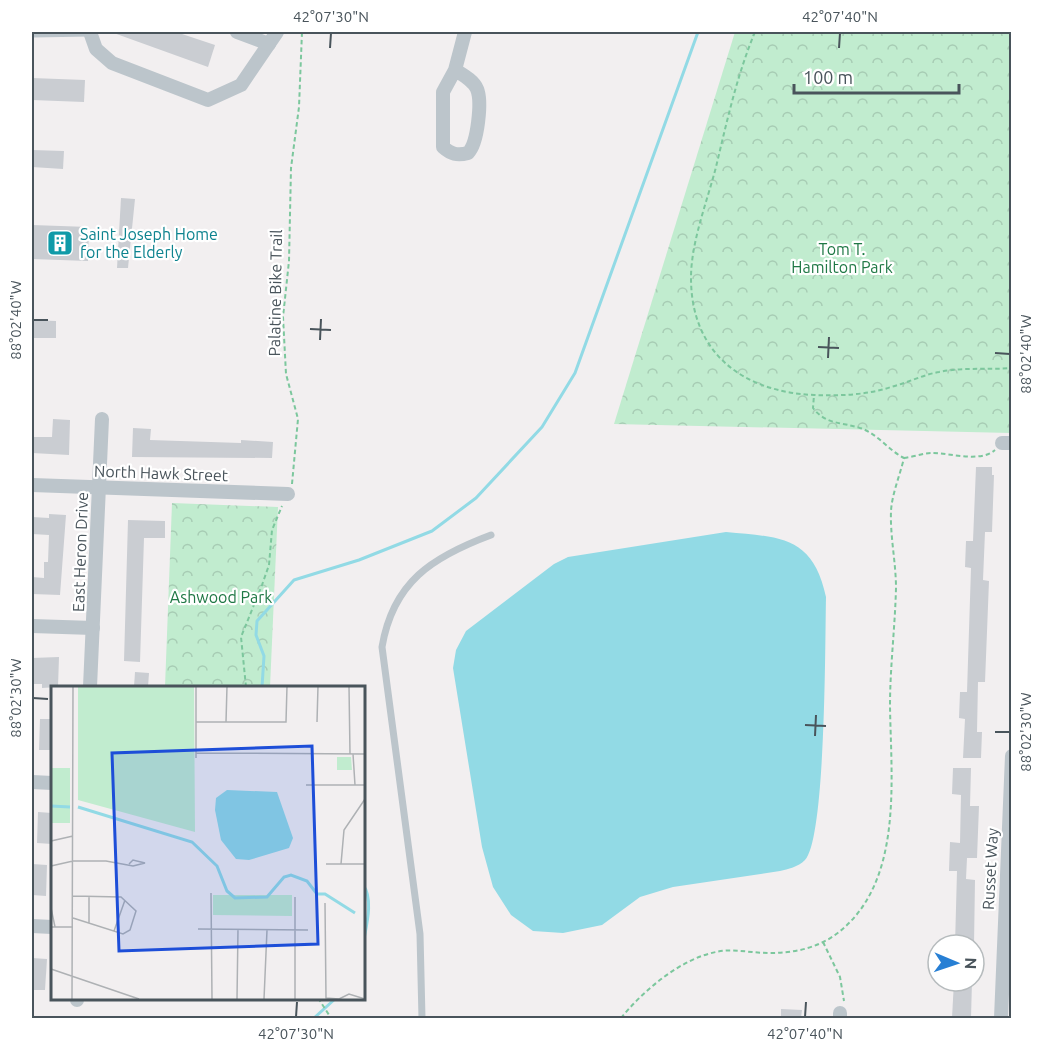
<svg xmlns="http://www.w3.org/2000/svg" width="1043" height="1050" font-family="Ubuntu,sans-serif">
<defs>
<pattern id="forest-crowns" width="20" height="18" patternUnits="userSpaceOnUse" patternTransform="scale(1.5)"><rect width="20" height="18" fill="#c1eccf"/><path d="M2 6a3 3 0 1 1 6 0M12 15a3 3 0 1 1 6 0" fill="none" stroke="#a7ccb4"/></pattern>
</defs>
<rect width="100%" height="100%" fill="#f2eff0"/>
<!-- forest -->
<g fill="url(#forest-crowns)">
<polygon points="735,32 1011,32 1011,433 614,424"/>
<polygon points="172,503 278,507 270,687 165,687"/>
</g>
<!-- water -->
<path fill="#92dae5" d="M726,532C780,537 813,536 826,597C825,639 826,838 805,860C798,867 788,869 780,871L673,887L640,897L602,925L563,933L533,931L511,915L493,887L482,847L453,668L456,650L466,631L554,564L568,557Z"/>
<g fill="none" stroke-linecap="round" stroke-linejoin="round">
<!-- stream -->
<g stroke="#92dae5" stroke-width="3">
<polyline points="262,687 264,656 256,635 257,621 294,580 359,560 432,531 476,498 542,427 575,373 698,32"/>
<path d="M363,885C374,899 366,927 363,944"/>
<polyline points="314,1018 336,998"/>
</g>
</g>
<!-- building -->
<g fill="#cacdd2">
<polygon points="111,32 176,32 215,45 208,67"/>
<polygon points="32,78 85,80 84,102 32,100"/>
<polygon points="32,150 64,151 63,169 32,167"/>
<polygon points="121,198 135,199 128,268 117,268"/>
<polygon points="32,225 89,227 88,261 32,259"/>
<polygon points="32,320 56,321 56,338 32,338"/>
<polygon points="53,419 70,420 69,455 32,453 32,437 52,437"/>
<polygon points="133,428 151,429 150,440 241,443 241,440 273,442 272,458 132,457"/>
<polygon points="976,467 992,467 992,475 994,475 992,532 985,532 983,580 989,581 985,682 978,682 977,732 982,732 981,758 963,758 965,719 959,718 960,692 967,692 971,568 965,567 966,541 973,541"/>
<polygon points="49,514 66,515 60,595 32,594 32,577 44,578 44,562 48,562 49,535 32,534 32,517 49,518"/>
<polygon points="128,520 165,521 165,538 144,538 140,662 124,661"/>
<polygon points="59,657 58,687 42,688 42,684 32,684 32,658"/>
<polygon points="135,672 149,673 148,687 134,687"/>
<polygon points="40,719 52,719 52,750 39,750"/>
<polygon points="953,768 971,768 970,806 979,806 977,858 967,858 966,879 975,880 974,945 955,945 957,871 949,871 950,842 960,843 961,795 952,794"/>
<polygon points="38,812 52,813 52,844 37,843"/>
<polygon points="32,864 47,865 46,896 32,895"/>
<polygon points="32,958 47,959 45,990 32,990"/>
<polygon points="954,981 972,981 971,1018 952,1018"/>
<polygon points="781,1009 802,1010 801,1018 781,1018"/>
</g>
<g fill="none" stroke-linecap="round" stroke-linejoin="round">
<!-- path -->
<g stroke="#7cc79d" stroke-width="2" stroke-dasharray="4.5 3" stroke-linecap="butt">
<path d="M755,32C737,75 727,121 716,167C707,202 691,242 691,278C691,354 744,392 814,395C840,396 867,395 891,387C907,383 922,375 939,372C963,367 987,370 1012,368"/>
<path d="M904,458C913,457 923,453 932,453C950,453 980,463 995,450"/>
<polyline points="292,484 298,419 286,374 283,317 289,261 291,168 299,107 302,32"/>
<polyline points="246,687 241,637 262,585 269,565 272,530 282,506"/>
<polyline points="823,942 840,977 844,1001"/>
<polyline points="318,998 331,1018"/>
<path d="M621,1018C643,991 680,959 716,952C728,949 740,951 752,952C780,955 811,952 835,935C904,885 891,781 890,706C890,667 895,628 896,588C896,563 890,536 891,511C892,494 900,475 904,458C888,450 877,433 860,428C842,422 826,425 813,408L814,395"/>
</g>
<!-- service -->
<g stroke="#bcc5cb" stroke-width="7">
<polyline points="32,34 91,33"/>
<path d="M422,1018L420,934L382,647C393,582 432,557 491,535"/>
</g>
<!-- minor -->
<g stroke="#bcc5cb" stroke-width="14">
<polyline points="90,32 96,49 112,63 208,100 241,85 277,32"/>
<polyline points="237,32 269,44"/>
<path d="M455,70C463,75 473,80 477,89C482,101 478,143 468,153C457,156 451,154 443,147V92L455,70L465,32"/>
<polyline points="1002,443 1012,443"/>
<polyline points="32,485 288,494"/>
<polyline points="32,626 93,628"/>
<polyline points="90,687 102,419"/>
<polyline points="32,782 52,783"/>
<polyline points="32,926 52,927"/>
<polyline points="77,1000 77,998"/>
<polyline points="840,1018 840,1013"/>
<polyline points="1001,1018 1012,756"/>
</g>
</g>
<!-- ticks -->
<path fill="none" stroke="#49545b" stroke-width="2" d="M330,48L331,33M839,48L840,33M33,320H48M310,329L331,330M320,340L321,319M818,347L839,348M995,353L1010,354M828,358L829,337M33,698L48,699M805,725L826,726M995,732H1010M815,736L816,715M296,1017L297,1002M805,1017L806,1002"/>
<!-- icons -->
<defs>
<symbol id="building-square" viewBox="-11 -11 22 22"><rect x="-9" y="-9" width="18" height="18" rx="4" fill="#0f9aa8" stroke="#fff"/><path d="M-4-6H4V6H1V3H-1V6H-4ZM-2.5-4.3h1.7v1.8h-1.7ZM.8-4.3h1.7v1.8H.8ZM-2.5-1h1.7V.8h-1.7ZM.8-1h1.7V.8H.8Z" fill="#fff"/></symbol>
</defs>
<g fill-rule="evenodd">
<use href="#building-square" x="45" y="228" width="30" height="30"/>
</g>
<g text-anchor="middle" stroke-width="4.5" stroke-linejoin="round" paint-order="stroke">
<!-- culture labels -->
<g font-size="16" fill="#0d838f" stroke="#fff" text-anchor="start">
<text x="80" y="240">Saint Joseph Home<tspan x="80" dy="18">for the Elderly</tspan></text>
</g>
<!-- park labels -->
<g font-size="16" fill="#1f7845" stroke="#fff">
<text x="842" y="255">Tom T.<tspan x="842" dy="18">Hamilton Park</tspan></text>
<text x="221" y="603">Ashwood Park</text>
</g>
<!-- street labels -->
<g font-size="16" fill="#49545b" stroke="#fff">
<text transform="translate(275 293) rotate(-89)" y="6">Palatine Bike Trail</text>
<text transform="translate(161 473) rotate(2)" y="6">North Hawk Street</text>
<text transform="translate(80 552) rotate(-88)" y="6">East Heron Drive</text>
<text transform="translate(990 869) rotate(-87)" y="6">Russet Way</text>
</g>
</g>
<!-- overview -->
<g transform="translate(51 686)">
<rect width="314" height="314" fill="#f2eff0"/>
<path d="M0,82H19V137H0Z" fill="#c1eccf"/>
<path d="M27,0H143L144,146L27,114ZM286,71H300L301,84H286ZM162,209H241V230L162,229Z" fill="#c1eccf"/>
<path d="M176,104L226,106L242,152L238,162L198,174L185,173L170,154L164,124L165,112Z" fill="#92dae5"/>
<path fill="none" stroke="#92dae5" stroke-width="3" d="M0,120L19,121M27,121L141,156L166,180L176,205L184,212L216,211L233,191L240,189L256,195L266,208H274L304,227"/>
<path fill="none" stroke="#aeb1b4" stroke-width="1.5" d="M145,0V72M298,0L299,68M145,36H235L236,0M175,36L176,0M266,36L267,0M145,67L314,68M302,68L304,99M255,99H314M0,155L22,150M275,178H314M290,178L293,144L314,113M0,180L22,175H55L82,180L94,177L82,174L78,178M160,207L161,313M38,210V237M274,217L275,312L288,313M0,222L4,241M22,232L72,248L79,244L85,225L70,211L22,210M0,241H22M147,243L257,244M63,245L74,214M0,283L88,313M21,313L22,0M186,313L187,243M213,313L216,244M244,313V211M288,313L298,308L314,313"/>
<path fill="#1d4ed8" fill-opacity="0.15" stroke="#1d4ed8" stroke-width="3" d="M261,60L267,258L68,265L61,67Z"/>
<rect width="314" height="314" fill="none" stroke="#49545b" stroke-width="3"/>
</g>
<!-- border -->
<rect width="1043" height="1050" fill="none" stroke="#ffffff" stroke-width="66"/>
<!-- north arrow -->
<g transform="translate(956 963) rotate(92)"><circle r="28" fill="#ffffff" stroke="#b6bbbd" stroke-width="1.5"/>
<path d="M0-4.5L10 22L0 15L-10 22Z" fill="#277fd4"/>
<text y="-9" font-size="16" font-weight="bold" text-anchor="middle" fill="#49545b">N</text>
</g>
<!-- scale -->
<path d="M794 84v9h165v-9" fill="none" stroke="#49545b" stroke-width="3"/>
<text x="803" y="84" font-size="18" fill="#49545b" stroke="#ffffff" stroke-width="4.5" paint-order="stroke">100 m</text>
<rect x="33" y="33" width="977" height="984" fill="none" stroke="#49545b" stroke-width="2"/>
<g font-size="15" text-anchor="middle" fill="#49545b">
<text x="331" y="22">42°07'30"N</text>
<text x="840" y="22">42°07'40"N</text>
<text transform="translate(16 320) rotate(-90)" y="5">88°02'40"W</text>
<text transform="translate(1026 354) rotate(-90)" y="5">88°02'40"W</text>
<text transform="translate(16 698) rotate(-90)" y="5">88°02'30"W</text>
<text transform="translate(1026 732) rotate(-90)" y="5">88°02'30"W</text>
<text x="296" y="1039">42°07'30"N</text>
<text x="805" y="1039">42°07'40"N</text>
</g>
</svg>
